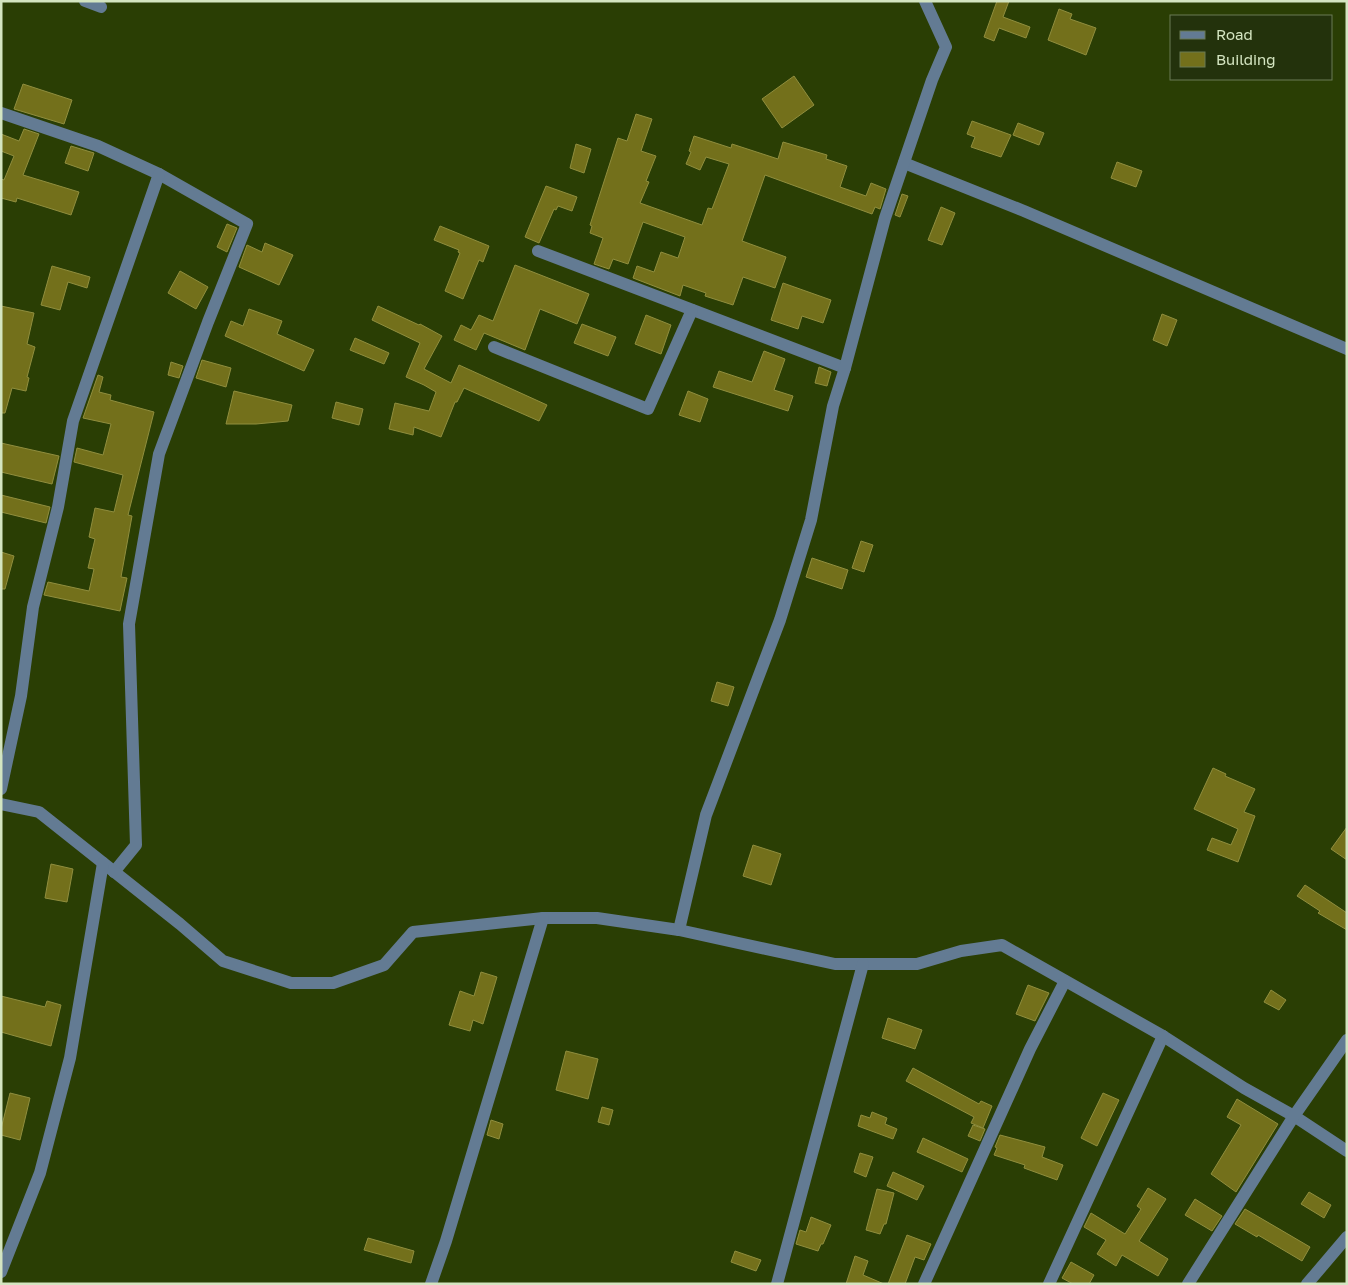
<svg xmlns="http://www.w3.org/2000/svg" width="1348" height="1285" font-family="'Golos Text',sans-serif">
<rect width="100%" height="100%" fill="#2a3e04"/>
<!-- building -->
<g fill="#73701b" stroke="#908e3e">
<polygon points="997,1 1009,1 1003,17 1030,27 1026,38 999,28 994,41 984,37"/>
<polygon points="1059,9 1072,14 1070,19 1096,28 1086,55 1048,40"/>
<polygon points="794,76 814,105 782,128 762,99"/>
<polygon points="23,84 72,100 64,124 14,109"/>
<polygon points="636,114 652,119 641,151 656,156 646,181 649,182 640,203 702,225 708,208 712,209 729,164 706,157 700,170 686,164 691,152 689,151 694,136 731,148 732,144 778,159 783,142 827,155 826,159 847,166 840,187 866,196 871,183 886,189 880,209 875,207 872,214 765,175 742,241 786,257 775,288 743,277 733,305 705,296 706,293 683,285 680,296 633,278 637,266 654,272 661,252 678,258 685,237 643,222 628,264 613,259 609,269 594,264 603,238 590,233 592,226 590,225 618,138 627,141"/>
<polygon points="972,121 1011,135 1001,157 971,147 975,137 967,134"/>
<polygon points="1018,123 1044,133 1039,145 1013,135"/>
<polygon points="24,129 39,134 23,175 79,192 71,215 17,198 16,202 1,198 1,179 4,180 14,156 1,151 1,134 19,141"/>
<polygon points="576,144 591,149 584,173 570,168"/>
<polygon points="71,146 94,153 88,171 65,163"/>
<polygon points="1117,162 1142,171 1136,187 1111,178"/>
<polygon points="546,186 577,197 572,211 558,206 556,210 554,209 539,243 525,237"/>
<polygon points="902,194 908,196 900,217 895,215"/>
<polygon points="941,207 955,213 942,245 928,240"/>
<polygon points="227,224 237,228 227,252 217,247"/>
<polygon points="440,226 489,246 483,262 479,260 463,299 445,291 460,253 458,252 459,250 434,240"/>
<polygon points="265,243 293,255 279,285 239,267 247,245 262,252"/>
<polygon points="515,265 589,294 577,324 540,309 525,350 484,333 476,350 454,340 461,325 471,330 479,315 493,321"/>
<polygon points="52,266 90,277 87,288 68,282 60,310 41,305"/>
<polygon points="180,271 208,287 196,309 168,293"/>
<polygon points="783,283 831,300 823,323 802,316 798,329 771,320"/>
<polygon points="1,306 34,313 27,344 35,347 27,377 29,378 26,391 12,388 5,413 1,413"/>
<polygon points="378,306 419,325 420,324 442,336 424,369 451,383 459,365 547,405 539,421 464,388 457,402 455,402 441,437 414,427 413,435 389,429 395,403 429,411 436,392 424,385 406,377 420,343 372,320"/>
<polygon points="249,309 282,321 277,334 314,350 304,371 225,336 231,321 243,326"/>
<polygon points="1162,314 1177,320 1167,346 1153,340"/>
<polygon points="646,315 671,325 661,354 635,344"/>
<polygon points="582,324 616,337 608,356 574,343"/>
<polygon points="355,338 389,353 384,364 350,350"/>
<polygon points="764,351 785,359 774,390 793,396 788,411 713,387 719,371 752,382"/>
<polygon points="202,360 231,368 226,387 196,378"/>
<polygon points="171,362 183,366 179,378 168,375"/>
<polygon points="819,367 831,372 827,386 815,383"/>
<polygon points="98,375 103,377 99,392 111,395 110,400 154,412 128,515 132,516 121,577 127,578 120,611 44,595 48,582 89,591 94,569 88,568 95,539 89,537 95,508 114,512 123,475 74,462 77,448 103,455 111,424 83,418"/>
<polygon points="234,391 292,405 288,421 256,424 226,424"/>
<polygon points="688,391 708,399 700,422 679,415"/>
<polygon points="336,402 363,409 359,425 332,418"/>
<polygon points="1,443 59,456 52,484 1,472"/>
<polygon points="1,495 50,507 46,523 1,512"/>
<polygon points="861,541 873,545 864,572 852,568"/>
<polygon points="1,552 14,556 5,589 1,589"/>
<polygon points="812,558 848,570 842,589 806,577"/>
<polygon points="717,682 734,687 728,706 711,701"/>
<polygon points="1213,768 1226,774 1225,776 1255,789 1244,812 1255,816 1238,862 1207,850 1212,838 1231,845 1238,829 1194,809"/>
<polygon points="1347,827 1347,860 1331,849"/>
<polygon points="753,845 781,854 771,885 743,876"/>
<polygon points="51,864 73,869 67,902 45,898"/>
<polygon points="1305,885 1347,913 1347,930 1318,913 1320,911 1297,896"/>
<polygon points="481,972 497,977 483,1024 473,1020 470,1031 449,1025 460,991 474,996"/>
<polygon points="1028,985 1049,993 1035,1021 1016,1014"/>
<polygon points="1271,990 1286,1000 1279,1010 1264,1002"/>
<polygon points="1,996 45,1007 47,1001 61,1005 51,1046 1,1032"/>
<polygon points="888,1018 922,1030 915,1049 882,1038"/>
<polygon points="566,1051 598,1059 588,1099 556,1090"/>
<polygon points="913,1068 979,1104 981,1101 992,1106 983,1128 971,1123 974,1117 906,1081"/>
<polygon points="10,1093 30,1098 20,1140 1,1135 1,1129"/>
<polygon points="1103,1093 1119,1100 1097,1146 1081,1138"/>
<polygon points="1237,1099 1278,1124 1236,1192 1211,1174 1241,1125 1227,1117"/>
<polygon points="602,1107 613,1110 609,1125 598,1122"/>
<polygon points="872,1112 887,1118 885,1124 897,1129 893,1139 858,1126 861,1115 870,1118"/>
<polygon points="491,1120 503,1124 499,1139 487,1135"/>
<polygon points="973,1125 985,1129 980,1141 968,1136"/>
<polygon points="1000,1135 1045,1147 1042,1157 1063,1165 1057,1180 1024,1168 1025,1165 994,1155 997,1148 995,1147"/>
<polygon points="923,1138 968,1159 962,1172 917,1152"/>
<polygon points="860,1153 873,1157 866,1177 854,1172"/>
<polygon points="893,1172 924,1186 917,1200 887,1186"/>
<polygon points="1148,1188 1166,1199 1139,1241 1168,1259 1158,1276 1122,1255 1116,1266 1097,1254 1106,1240 1084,1227 1091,1213 1125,1234 1141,1209 1137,1206"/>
<polygon points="877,1189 894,1193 886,1224 884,1224 880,1234 866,1230"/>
<polygon points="1309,1192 1331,1205 1324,1218 1301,1204"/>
<polygon points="1195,1199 1222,1216 1212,1231 1185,1215"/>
<polygon points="1245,1209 1310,1247 1302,1261 1258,1235 1257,1237 1235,1224"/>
<polygon points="811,1217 831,1225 823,1244 821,1244 818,1251 796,1244 800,1230 806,1232"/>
<polygon points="907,1235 931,1244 924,1260 915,1257 905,1284 888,1284"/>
<polygon points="368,1238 414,1251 411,1263 364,1250"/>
<polygon points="735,1251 761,1260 756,1271 731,1262"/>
<polygon points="855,1256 868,1261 863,1275 884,1284 846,1284"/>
<polygon points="1071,1262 1094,1275 1089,1284 1073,1284 1062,1278"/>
</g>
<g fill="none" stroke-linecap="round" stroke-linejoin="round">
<!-- minor -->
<g stroke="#637b93" stroke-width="12">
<polyline points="85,1 101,7"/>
<polyline points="1,113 98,146 159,174 247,224 208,322 159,454 129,624 136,845 114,872"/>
<polyline points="904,163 1024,211 1347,349"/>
<polyline points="538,251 845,368"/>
<polyline points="494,347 648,409 692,310"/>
<polyline points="1,789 21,696 33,607 58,507 73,421 159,174"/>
<polyline points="1,804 39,812 180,924 223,961 291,983 333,983 384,965 413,932 543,918 597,918 679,930 835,964 917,964 961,951 1002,945 1163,1036 1244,1088 1294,1116 1347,1151"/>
<polyline points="679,930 706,815 780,620 811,520 833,406 845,368 885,218 932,80 946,47 925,1"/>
<polyline points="1,1272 40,1173 70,1058 103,863"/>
<polyline points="431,1284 446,1241 543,918"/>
<polyline points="777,1284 863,964"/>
<polyline points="924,1284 1030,1049 1065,981"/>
<polyline points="1049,1284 1163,1036"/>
<polyline points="1188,1284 1294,1116 1347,1040"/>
<polyline points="1307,1284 1347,1237"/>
</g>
</g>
<!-- border -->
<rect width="1348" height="1285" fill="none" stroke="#d4e5c1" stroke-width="5"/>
<!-- legend -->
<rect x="1170" y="15" width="162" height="65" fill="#23320c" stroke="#6a7a54"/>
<rect x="1180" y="31" width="25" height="8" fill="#637b93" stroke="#6a7a54"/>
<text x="1216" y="40" font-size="15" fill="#d4e5c1">Road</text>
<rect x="1180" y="52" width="25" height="15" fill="#73701b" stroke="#6a7a54"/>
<text x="1216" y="65" font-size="15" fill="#d4e5c1">Building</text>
</svg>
